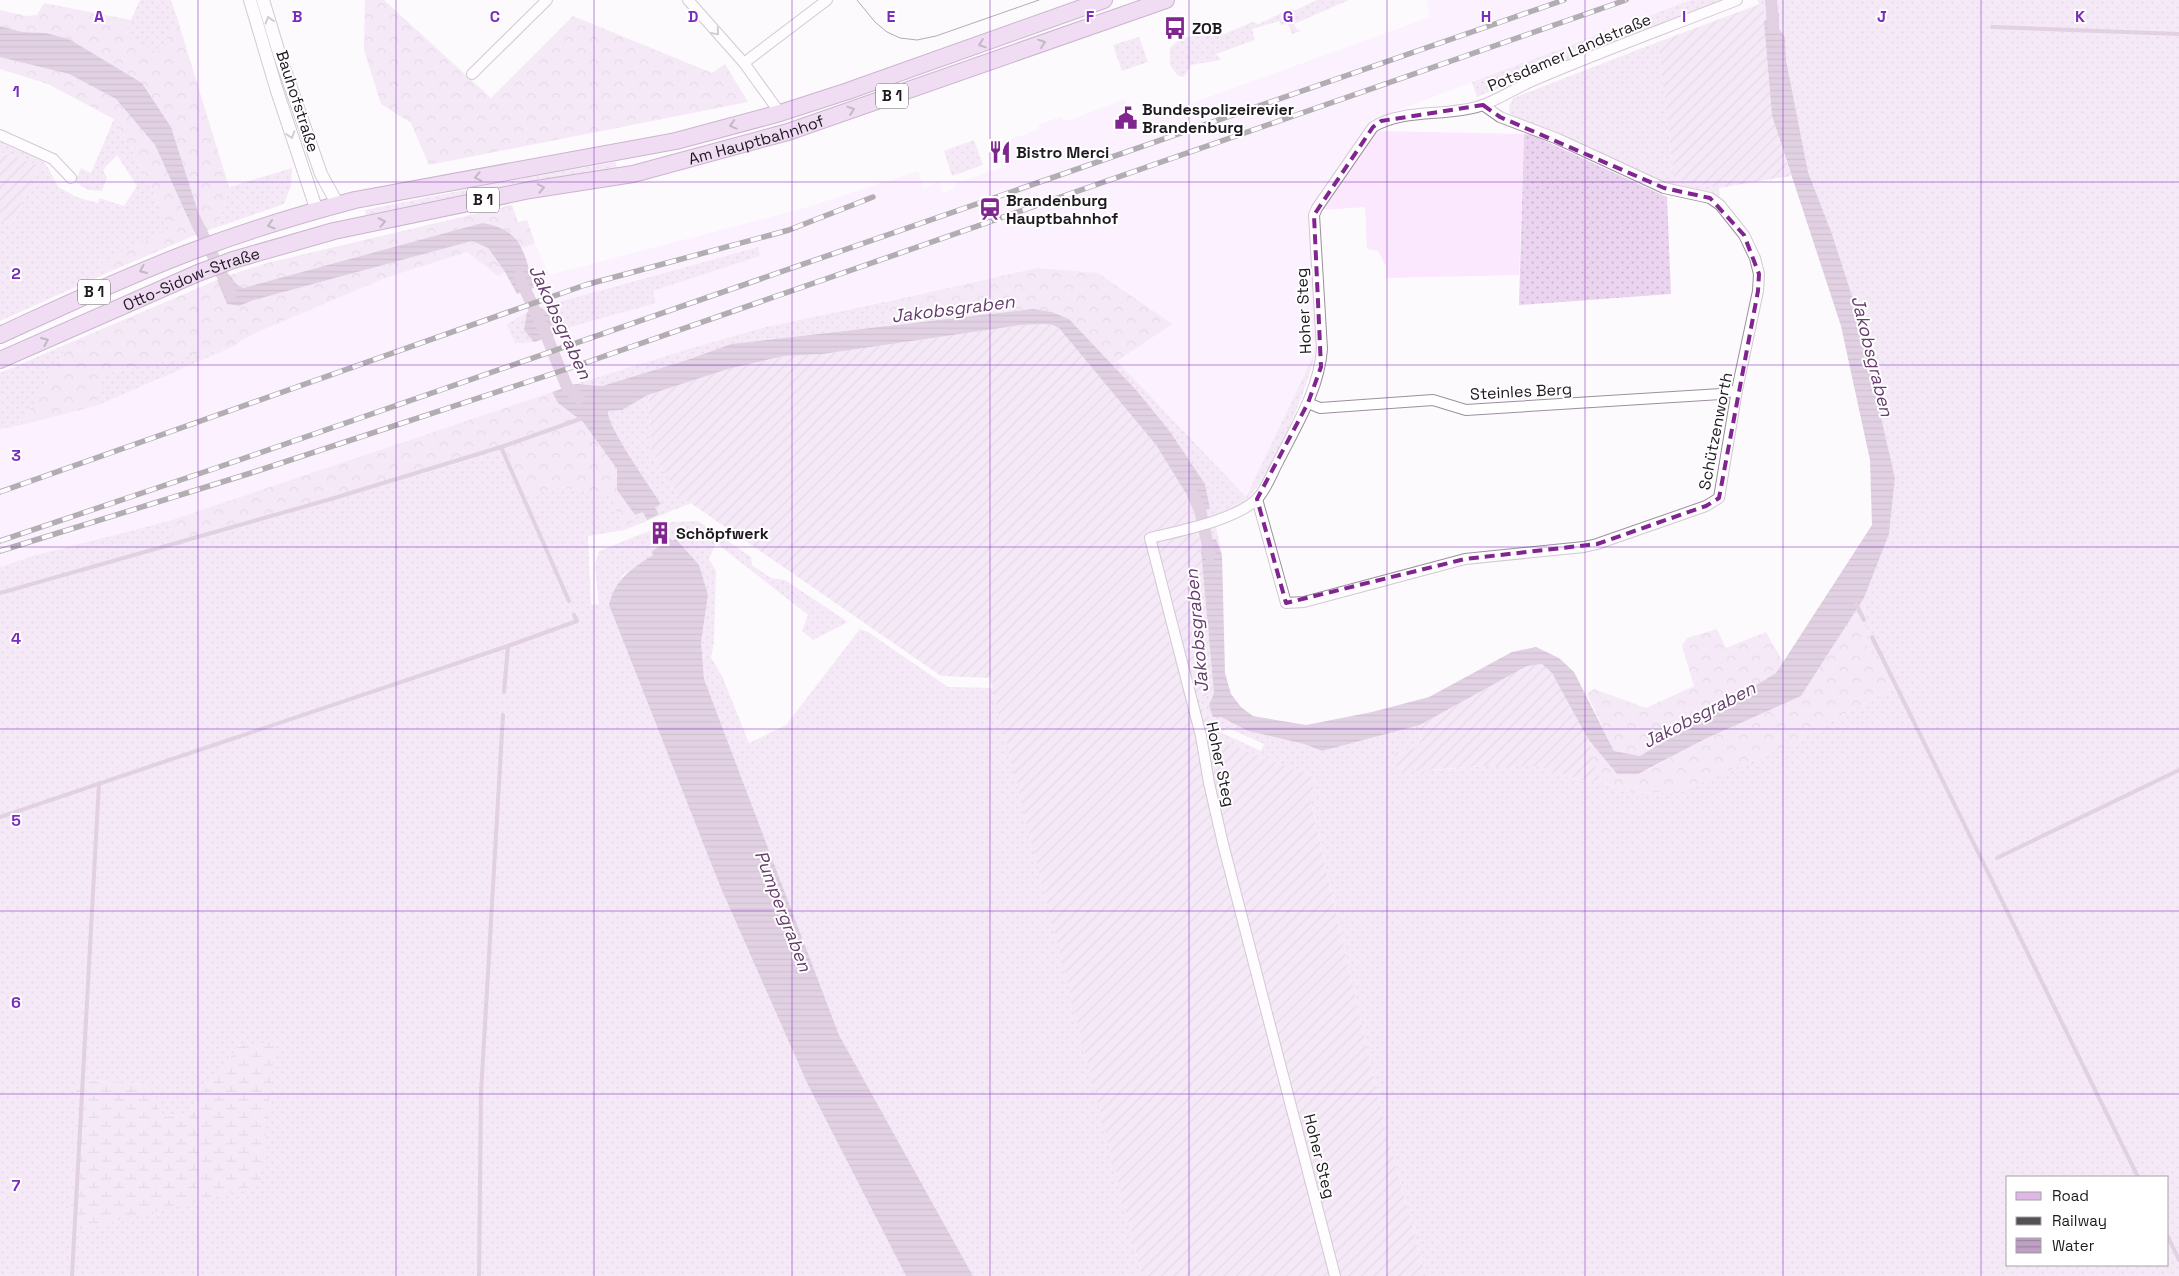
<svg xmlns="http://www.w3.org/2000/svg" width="2179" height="1276" font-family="'Space Grotesk',sans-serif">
<defs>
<pattern id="grass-dots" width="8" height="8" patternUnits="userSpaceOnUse" patternTransform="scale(1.25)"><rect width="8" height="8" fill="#ebd4ef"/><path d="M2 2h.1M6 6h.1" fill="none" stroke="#c9b5cd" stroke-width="1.8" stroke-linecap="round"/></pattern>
<pattern id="forest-crowns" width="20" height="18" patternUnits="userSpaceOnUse" patternTransform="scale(1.25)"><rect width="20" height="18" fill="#ebd4ef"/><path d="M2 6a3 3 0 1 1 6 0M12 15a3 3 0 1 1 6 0" fill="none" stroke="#c9b5cd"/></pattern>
<pattern id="wetland-marsh" width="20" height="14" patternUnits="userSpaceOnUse" patternTransform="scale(1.25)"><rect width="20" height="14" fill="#ebd4ef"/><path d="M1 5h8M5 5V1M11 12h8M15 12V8" fill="none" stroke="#c9b5cd"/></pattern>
<pattern id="garden-furrows" width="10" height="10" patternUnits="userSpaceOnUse" patternTransform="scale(1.25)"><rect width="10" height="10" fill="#ebd4ef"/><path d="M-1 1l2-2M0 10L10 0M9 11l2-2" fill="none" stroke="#c9b5cd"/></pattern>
<pattern id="water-rules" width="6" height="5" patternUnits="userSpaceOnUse" patternTransform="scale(1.25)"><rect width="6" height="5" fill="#bf9fc4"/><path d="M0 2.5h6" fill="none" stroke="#9b819f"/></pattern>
</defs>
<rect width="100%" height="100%" fill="#fdfafe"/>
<!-- built -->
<g fill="#fbe7fe" fill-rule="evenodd">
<path d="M1426,0H1691L1369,121L1309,210L1316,347L1312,359L1246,497L1118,362L1171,324L1037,268L766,327L685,350L552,392L169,521L36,555L0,567V429L96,406L230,348L251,335L385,278L467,252L498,276L505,272L517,294L534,288L523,248L535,243L549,275L801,209L918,171L924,188L939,182L943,193L956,188L955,184L1003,167L991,144L1028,134V132L1040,129L1038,125L1062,116L1063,121L1075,118L1125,99L1135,128L1170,111L1430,17ZM758,247L760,256L653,291L656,303L574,326L534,342L527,312L617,285Z"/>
<polygon points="1378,131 1524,134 1519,275 1386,278 1386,266 1378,251 1367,249 1365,207 1322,210"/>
</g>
<!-- grass -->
<g fill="url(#grass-dots)" fill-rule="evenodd">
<polygon points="140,0 171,0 178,21 158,55 125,33"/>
<polygon points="1317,0 1349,0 1294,24 1296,29 1301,31 1292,34 1288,24 1281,25 1279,21 1252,29 1255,40 1216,54 1221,60 1191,65 1184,77 1178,76 1170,65 1170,48 1177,41 1205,31 1222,35 1252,22 1259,24 1289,9 1296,10"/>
<polygon points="1691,0 1725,0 1477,97 1472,82"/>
<path d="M1758,0H2179V1276H1426L1385,1126L1311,802L1315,778L1214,738L1199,698L1214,693L1209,705L1221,717L1248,731L1304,744L1322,751L1420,725L1419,747L1433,770L1483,766H1537L1578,780L1601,782L1634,793L1678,792L1787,746L1894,687L1867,646L1864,598L1889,534L1895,478L1855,305L1832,234L1808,172L1786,60L1785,37L1779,29V13L1773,10L1764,22ZM1228,728L1264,744L1261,751L1220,732ZM2008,1177H2168V1265H2008Z"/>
<polygon points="1139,37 1148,62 1122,71 1113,45"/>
<polygon points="1658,42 1674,178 1719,188 1720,199 1662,184 1560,134 1510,115 1509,107 1513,98"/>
<polygon points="114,119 148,179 169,230 103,262 107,273 0,321 0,219 12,224 39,165 0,152 0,140 41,159 49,169 58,187 76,197 98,203 99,198 124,206 137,186 117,155 103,170 107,178 102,191 88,190 75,182 81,168 91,173"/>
<polygon points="1524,134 1532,135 1667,197 1671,294 1519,305"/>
<polygon points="974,140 983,165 952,176 944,151"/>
<polygon points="616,162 617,169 526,183 366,215 365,210 524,178"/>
<polygon points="292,168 291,186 284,204 218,227 229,187"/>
<polygon points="758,247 760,256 653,291 656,303 574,326 534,342 515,343 507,324 527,312 540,307"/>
<polygon points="889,301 885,326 731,344 687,360 602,386 576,384 685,350 766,327"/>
<polygon points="69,343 21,425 0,429 0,373"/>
<path d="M1316,347C1311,382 1270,485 1241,504C1226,514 1208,519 1191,525L1186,492L1197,511L1209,509L1205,484L1171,433L1112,365L1118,362L1246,497L1312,359Z"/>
<polygon points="230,348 96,406 102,374"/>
<path d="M648,395L651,451L679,494L691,503L632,527L635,515L643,512L659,514L655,506L661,504C650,488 606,425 608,411L622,410Z"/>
<path d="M503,450L527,496L560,487L611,496L625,530L588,536L591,605L599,604L595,565L599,551L672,522L698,521L751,557L752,565L771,578L785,580L848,622L813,640L802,631L808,615L716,543L709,559L716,571L714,642L711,658L722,676L749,743L786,725L860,629L868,632L948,687L994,688L1142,1276H973L839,1035L704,679L701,642L708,595L669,537L658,542L660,546L653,555L623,575L609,605L720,886L807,1083L906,1276H0V567L36,555L169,521L174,547ZM240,1045L260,1186L75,1080L146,1084L164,1117L186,1114Z"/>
<polygon points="1216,527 1222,555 1216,539 1203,541 1197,532"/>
</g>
<!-- forest -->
<g fill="url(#forest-crowns)">
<polygon points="365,0 384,0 491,98 573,16 712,73 725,64 748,102 429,165 411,123 381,104 364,50"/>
<polygon points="44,3 131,20 125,33 158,54 178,21 229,187 218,227 208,230 201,221 171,127 142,83 69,39 46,33 22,32 0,26 0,10 26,16 37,15"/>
<polygon points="0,56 69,74 116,99 155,145 187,216 198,234 107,273 102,262 169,230 148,179 114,119 48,84 0,69"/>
<polygon points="512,205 518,222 527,220 535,243 523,248 511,234 482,223 243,288 236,284 230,275 267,263"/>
<polygon points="472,241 488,248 505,272 498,276 467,252 385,278 251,335 230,348 102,374 96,406 21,425 69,343 217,280 227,304 239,306 254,300"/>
<polygon points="1037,268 1098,273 1172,324 1112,365 1069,319 1052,312 1033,309 885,326 889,301"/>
<polygon points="552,392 558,403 583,422 617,469 617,490 635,515 632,527 625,530 610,496 560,487 527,496 503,450 174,547 169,521"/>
<polygon points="1864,598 1867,646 1894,687 1787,746 1678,792 1634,793 1601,782 1588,739 1617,774 1649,769 1707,738 1801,696"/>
<polygon points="1717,629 1726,648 1766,632 1783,662 1776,673 1640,756 1614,751 1587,694 1594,689 1646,708 1694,686 1682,646 1687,638"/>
</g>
<!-- wetland -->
<polygon fill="url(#wetland-marsh)" points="275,1042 260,1186 70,1232 75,1080 146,1084 164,1117 186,1114 240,1045"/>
<!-- garden -->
<g fill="url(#garden-furrows)">
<polygon points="1760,4 1764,22 1772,116 1791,176 1719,188 1674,178 1658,42"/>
<polygon points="0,152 39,165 12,224 0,219"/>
<polygon points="1043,324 1054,325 1059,328 1156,445 1186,492 1191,525 1203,541 1201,551 1214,693 1199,698 1214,738 1315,778 1311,803 1385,1126 1426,1276 1142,1276 990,678 941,676 679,495 651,451 648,395 728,369 784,356 823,354 1021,325"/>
<polygon points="1542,664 1552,673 1588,739 1601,782 1579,780 1537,766 1483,766 1397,772 1395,753 1419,747 1420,725 1527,666"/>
</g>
<!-- water -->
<g fill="url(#water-rules)">
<polygon points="1773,10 1779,13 1779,29 1785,37 1786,60 1808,172 1832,234 1855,305 1895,478 1889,534 1864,598 1801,696 1707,738 1638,774 1617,774 1588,739 1552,673 1542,664 1527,666 1420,725 1322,751 1304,744 1248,731 1221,717 1213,717 1209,705 1214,693 1201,551 1203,541 1216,539 1222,555 1225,673 1231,694 1241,707 1253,716 1306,725 1372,712 1429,697 1512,652 1536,647 1559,658 1574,672 1614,751 1640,756 1776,673 1872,525 1870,460 1841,326 1772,116 1764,22"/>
<polygon points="0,26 22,32 46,33 69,39 142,83 171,127 201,221 208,230 198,234 187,216 155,145 116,99 69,74 0,57"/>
<path d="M482,223C524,230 524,253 534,288L517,294L505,272L488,248L472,241L254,300L239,306L227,304L217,280L230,275L236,284L243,288Z"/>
<polygon points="540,307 553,318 558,334 534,342 524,330 527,312"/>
<path d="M1033,309L1052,312L1069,319L1137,391L1171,433L1205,484L1210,509L1197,511L1156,445L1059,328L1053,325L1043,324L1021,325L823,354L784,356L728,369L648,395L622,410L608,411C606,425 651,488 661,504L655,507L659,514L647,520L643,512L635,515L617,490V469L583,422L558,403L552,392L576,384L602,386L687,360L731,344Z"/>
<path d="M669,537L672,541L676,539L699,565L708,595L701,642L704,679L839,1035L973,1276H906L807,1083L720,886L609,605C616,578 630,570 653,555L652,551L660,546L657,542Z"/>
</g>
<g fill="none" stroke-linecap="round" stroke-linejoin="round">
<!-- stream -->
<g stroke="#bf9fc4" stroke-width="4">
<polyline points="1992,27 2179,34"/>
<polyline points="501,447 583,418"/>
<polyline points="0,593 331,499 501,447 569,601"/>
<polyline points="1856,604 1864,620"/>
<polyline points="1872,637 2138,1177"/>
<polyline points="504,692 508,646"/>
<polyline points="0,817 508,646 577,621 574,615"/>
<polyline points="1997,858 2179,770"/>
<polyline points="2168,1237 2179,1260"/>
<polyline points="72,1276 99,783"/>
<polyline points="479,1276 481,1093 503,715"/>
</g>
<!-- canal -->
<g stroke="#bf9fc4" stroke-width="12">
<polyline points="1771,0 1773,25"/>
<polyline points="195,219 231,293"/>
<polyline points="519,276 547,337 567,387 579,398"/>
<polyline points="1193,495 1200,510 1210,555"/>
</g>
<defs>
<g id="minor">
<polyline points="688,0 744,63 780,113"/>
<polyline points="744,63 827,0"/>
<polyline points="472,74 547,0"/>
<polyline points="0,135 53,159 71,178"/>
<polyline points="1308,403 1320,408 1433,400 1466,410 1721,394 1737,390"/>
<polyline points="1257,499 1286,603 1304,602 1465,559 1584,547 1597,544 1706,506 1719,498 1737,390 1758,291 1759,274 1755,258 1744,235 1720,205 1710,198 1664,188 1558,139 1500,117 1483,105"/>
<path d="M1335,1276L1223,844L1209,783L1201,736L1150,538C1179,531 1236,520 1257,499C1266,490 1272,473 1278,462C1296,426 1319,390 1322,349L1314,215L1317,208L1373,127C1404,108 1446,117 1480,106C1498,100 1514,89 1532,81C1599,52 1669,27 1737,0"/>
</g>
<g id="tertiary">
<polyline points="250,0 277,91 317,211"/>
<polyline points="263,0 279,53 321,174 338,205"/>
</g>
<g id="primary">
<path d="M0,335C61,307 122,278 185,254C240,233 298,215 355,200L676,141L780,113L848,91L1104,0"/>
<path id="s1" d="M0,360L198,273L233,260L334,231L530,190L633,174L788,132L1166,0"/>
</g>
</defs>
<!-- minor casing -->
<use href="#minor" stroke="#9d8f9f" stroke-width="12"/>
<!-- tertiary casing -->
<use href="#tertiary" stroke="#9d8f9f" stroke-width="14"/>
<!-- primary casing -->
<use href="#primary" stroke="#8e6296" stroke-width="18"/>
<!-- minor -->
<use href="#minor" stroke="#fff" stroke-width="10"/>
<!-- tertiary -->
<use href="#tertiary" stroke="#fff" stroke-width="12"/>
<!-- primary -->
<use href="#primary" stroke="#dfb8e6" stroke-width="16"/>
<!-- tram -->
<polyline stroke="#555056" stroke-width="1" points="857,0 875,22 887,32 900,38 917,40 936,36 1039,0"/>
<defs>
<g id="rail">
<polyline points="0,492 585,285 789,230 873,197"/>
<polyline points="0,541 216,468 1564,0"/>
<polyline points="0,551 251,473 579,365 1626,0"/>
</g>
</defs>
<!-- rail casing -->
<use href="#rail" stroke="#555056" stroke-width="5.5"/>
<!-- rail -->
<use href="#rail" stroke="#fff" stroke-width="4" stroke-dasharray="11" stroke-linecap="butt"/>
</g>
<!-- one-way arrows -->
<defs><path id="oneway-chevron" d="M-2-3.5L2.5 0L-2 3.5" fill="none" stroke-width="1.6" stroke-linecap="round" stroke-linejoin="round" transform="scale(1.25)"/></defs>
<g stroke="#9a989b">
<use href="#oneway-chevron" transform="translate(269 20) rotate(-107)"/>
<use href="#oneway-chevron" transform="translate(716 32) rotate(49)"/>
<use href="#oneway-chevron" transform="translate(291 135) rotate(72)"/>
</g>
<g stroke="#7f6983">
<use href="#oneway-chevron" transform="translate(1042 43) rotate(-19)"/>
<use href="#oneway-chevron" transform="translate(982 44) rotate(161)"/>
<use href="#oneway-chevron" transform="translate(851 110) rotate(-19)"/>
<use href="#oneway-chevron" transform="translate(733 125) rotate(165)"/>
<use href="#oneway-chevron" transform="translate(478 177) rotate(169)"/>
<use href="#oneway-chevron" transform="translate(541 188) rotate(-11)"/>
<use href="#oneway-chevron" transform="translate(382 222) rotate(-12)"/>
<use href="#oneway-chevron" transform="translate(271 225) rotate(163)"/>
<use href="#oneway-chevron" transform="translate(143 270) rotate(157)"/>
<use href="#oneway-chevron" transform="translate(45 341) rotate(-23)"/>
</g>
<!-- marked area -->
<path d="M0 0H2179V1276H0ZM1483,105L1500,117L1664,188L1710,198L1744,235L1759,274L1758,291L1719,498L1706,506L1597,544L1465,559L1286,603L1257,499L1308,403L1321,367L1314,215L1373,127L1381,121Z" fill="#fdfafe" fill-opacity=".55" fill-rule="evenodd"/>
<path fill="none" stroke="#802490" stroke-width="4" stroke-dasharray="10 6" stroke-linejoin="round" d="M1483,105L1500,117L1664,188L1710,198L1744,235L1759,274L1758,291L1719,498L1706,506L1597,544L1465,559L1286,603L1257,499L1308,403L1321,367L1314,215L1373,127L1381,121Z"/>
<!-- grid -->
<path fill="none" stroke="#7b2cbf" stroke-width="1" stroke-opacity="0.55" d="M198,0V1276M396,0V1276M594,0V1276M792,0V1276M990,0V1276M1189,0V1276M1387,0V1276M1585,0V1276M1783,0V1276M1981,0V1276M0,182H2179M0,365H2179M0,547H2179M0,729H2179M0,911H2179M0,1094H2179"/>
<!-- icons -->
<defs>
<symbol id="bus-bare" viewBox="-9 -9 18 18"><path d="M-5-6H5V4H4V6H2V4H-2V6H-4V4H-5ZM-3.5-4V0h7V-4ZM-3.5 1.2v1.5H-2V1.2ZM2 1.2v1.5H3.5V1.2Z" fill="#802490" stroke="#fff" stroke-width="2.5" paint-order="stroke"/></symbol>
<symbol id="civic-bare" viewBox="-9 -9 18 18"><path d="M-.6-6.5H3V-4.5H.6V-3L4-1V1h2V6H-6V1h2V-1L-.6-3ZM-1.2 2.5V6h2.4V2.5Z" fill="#802490" stroke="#fff" stroke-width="2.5" paint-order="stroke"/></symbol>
<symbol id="restaurant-bare" viewBox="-9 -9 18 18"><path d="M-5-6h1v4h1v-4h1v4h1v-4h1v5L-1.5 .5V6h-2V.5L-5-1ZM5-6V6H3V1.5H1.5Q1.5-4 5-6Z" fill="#802490" stroke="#fff" stroke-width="2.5" paint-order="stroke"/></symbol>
<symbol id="station-bare" viewBox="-9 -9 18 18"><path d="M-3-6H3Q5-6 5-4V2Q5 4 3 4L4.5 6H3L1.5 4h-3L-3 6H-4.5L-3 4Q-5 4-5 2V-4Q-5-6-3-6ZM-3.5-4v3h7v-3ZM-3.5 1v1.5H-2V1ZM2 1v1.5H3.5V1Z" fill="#802490" stroke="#fff" stroke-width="2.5" paint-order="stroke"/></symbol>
<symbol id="building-bare" viewBox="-9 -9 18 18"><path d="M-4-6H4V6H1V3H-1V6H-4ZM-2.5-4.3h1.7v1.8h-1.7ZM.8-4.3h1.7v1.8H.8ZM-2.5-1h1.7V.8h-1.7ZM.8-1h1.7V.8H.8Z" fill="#802490" stroke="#fff" stroke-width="2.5" paint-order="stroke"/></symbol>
</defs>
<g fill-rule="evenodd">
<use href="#bus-bare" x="1159" y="12" width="32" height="32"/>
<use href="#civic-bare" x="1110" y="102" width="32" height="32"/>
<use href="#restaurant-bare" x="984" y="136" width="32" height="32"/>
<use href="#station-bare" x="974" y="193" width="32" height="32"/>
<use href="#building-bare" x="644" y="517" width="32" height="32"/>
</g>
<g text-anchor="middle" stroke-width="4" stroke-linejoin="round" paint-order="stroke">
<!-- shield labels -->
<g fill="#fff" stroke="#625f63" stroke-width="1">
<rect x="876" y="83.5" width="32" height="25" rx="4"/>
<rect x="467" y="187.5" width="32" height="25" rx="4"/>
<rect x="78" y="279.5" width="32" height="25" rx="4"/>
</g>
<g font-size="15" font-weight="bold" fill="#1f1a20">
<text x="892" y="101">B 1</text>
<text x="483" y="205">B 1</text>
<text x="94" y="297">B 1</text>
</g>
<!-- poi labels -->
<g font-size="16" font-weight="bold" fill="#1f1a20" stroke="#fff" text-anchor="start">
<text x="1192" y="34">ZOB</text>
<text x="1142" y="115">Bundespolizeirevier<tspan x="1142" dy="18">Brandenburg</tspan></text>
<text x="1016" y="158">Bistro Merci</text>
<text x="1006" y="206">Brandenburg<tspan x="1006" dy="18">Hauptbahnhof</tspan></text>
<text x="676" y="539">Schöpfwerk</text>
</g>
<!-- street labels -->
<g font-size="16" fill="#1f1a20" stroke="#fff">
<text transform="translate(1569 52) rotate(-23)" y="6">Potsdamer Landstraße</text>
<text transform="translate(298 101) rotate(72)" y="6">Bauhofstraße</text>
<text dy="6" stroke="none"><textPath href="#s1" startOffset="791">Am Hauptbahnhof</textPath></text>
<text dy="6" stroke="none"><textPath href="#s1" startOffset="208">Otto-Sidow-Straße</textPath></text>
<text transform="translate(1303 311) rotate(-93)" y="6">Hoher Steg</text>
<text transform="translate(1521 391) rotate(-3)" y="6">Steinles Berg</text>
<text transform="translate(1715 431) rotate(-79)" y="6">Schützenworth</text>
<text transform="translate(1221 764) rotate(78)" y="6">Hoher Steg</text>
<text transform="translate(1320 1156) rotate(76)" y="6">Hoher Steg</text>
</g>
<!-- water labels -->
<g font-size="18" font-style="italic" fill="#663d6d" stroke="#fff">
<text transform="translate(953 309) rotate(-7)" y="6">Jakobsgraben</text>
<text transform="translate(560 322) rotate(65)" y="6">Jakobsgraben</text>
<text transform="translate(1872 356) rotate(76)" y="6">Jakobsgraben</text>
<text transform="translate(1197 631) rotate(-95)" y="6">Jakobsgraben</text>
<text transform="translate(1699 715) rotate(-27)" y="6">Jakobsgraben</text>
<text transform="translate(783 911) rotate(69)" y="6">Pumpergraben</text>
</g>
</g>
<g font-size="16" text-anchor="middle" font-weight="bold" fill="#7b2cbf" stroke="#fff" stroke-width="4" stroke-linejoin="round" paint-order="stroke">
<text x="99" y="22">A</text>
<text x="297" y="22">B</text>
<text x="495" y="22">C</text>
<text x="693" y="22">D</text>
<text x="891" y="22">E</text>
<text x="1090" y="22">F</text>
<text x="1288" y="22">G</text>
<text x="1486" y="22">H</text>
<text x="1684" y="22">I</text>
<text x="1882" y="22">J</text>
<text x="2080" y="22">K</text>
<text x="16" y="97">1</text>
<text x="16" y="279">2</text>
<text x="16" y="461">3</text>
<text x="16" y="644">4</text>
<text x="16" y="826">5</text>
<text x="16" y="1008">6</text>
<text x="16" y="1191">7</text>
</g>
<!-- legend -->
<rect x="2006" y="1176" width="162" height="90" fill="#ffffff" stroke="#a5a3a6"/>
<rect x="2016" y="1192" width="25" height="8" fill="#dfb8e6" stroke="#a5a3a6"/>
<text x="2052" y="1201" font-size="15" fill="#1f1a20">Road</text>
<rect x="2016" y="1217" width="25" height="8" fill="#555056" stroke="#a5a3a6"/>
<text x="2052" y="1226" font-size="15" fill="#1f1a20">Railway</text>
<rect x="2016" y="1238" width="25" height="15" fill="url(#water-rules)" stroke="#a5a3a6"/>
<text x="2052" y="1251" font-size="15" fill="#1f1a20">Water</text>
</svg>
